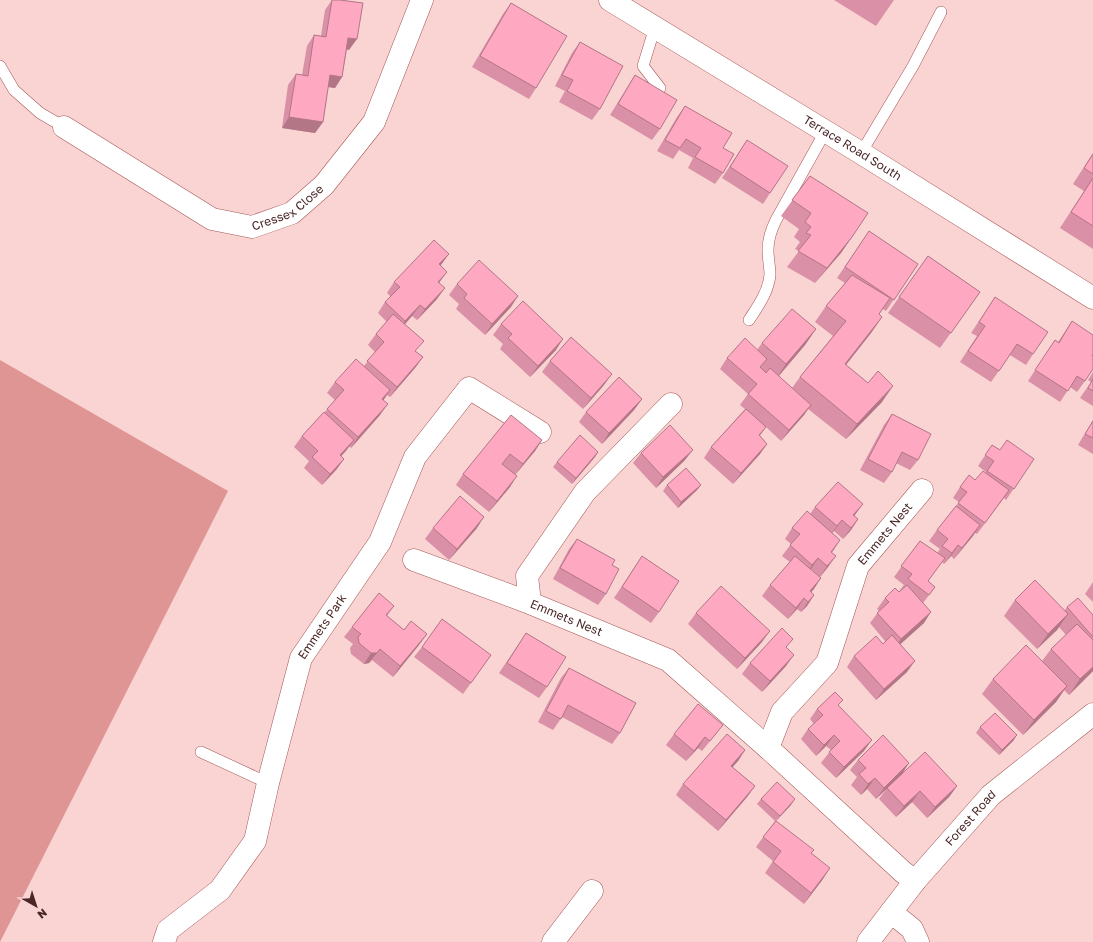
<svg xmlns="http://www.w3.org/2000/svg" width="1093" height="942" font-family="'Golos Text',sans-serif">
<rect width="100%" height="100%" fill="#f9d4d2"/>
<!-- green -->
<polygon fill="#df9593" points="0,360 228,491 0,942"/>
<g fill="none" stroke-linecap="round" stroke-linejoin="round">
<defs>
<g id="lane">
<polyline points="655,27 643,66 660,88"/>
<polyline points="0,66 14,90 40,113 64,127"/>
<polyline points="861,153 913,66 941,12"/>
<path d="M749,320C758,306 768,293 770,275C770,267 768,259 768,250C768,239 771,230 776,220L825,132"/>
<polyline points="201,752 268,783"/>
</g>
<g id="street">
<path id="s1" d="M64,127L212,219L252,227L292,213L324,185L374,122L422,0"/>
<path id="s2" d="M414,560L530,603L668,660L768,748L903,872L915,881"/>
<polyline points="530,603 527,576 585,492 671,404"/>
<path id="s3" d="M768,748L782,712L827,663L858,566L922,490"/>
<polyline points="891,912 912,929 918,942"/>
<path id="s4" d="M164,942L168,930L220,890L255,841L268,783L301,658L380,542L415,457L469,388L540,432"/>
<polyline points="553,942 592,891"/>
</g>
<g id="secondary">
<path id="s5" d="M610,0L861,153L1093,298"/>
<path id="s6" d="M868,942L915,881L991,795L1093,714"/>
</g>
</defs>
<!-- lane casing -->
<use href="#lane" stroke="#a65757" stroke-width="12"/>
<!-- street casing -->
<use href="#street" stroke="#a65757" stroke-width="23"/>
<!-- secondary casing -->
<use href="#secondary" stroke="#a65757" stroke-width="23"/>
<!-- lane -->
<use href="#lane" stroke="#fff" stroke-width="11"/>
<!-- street -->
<use href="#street" stroke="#fff" stroke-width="22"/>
<!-- secondary -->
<use href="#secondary" stroke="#fff" stroke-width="22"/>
</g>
<!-- wall -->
<g fill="#da90a6">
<polygon points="332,0 340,0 349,50 347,49 342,77 335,88 328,87 323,122 315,133 282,128 288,85 296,74 302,75 307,46 314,35 321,36 325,10"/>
<polygon points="834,0 894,0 876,26"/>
<polygon points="511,3 536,88 529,99 472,67 503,14"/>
<polygon points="580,42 600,109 592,120 559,102 565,91 555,86 572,53"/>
<polygon points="635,75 660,129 652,140 610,115 628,86"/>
<polygon points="685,106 723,148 723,173 715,184 688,168 693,158 679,150 673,159 657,151 677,117"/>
<polygon points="747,140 770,193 763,204 722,178"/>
<polygon points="1093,153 1093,249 1060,228 1084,191 1073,184"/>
<polygon points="810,176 852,237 841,253 815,283 787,267 799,251 795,249 800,242 794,237 799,229 781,216"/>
<polygon points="869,231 918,264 886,311 883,309 879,314 882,317 871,333 846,365 882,402 846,439 808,409 804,415 781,441 766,427 760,436 767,444 760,454 733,484 704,458 711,447 745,409 740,405 748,394 720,369 727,358 757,350 762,343 816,329 805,345 779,376 792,388 800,377 833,336 815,322 826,306 845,283 837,278"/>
<polygon points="928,256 980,292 940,348 888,313"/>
<polygon points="440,266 439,283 437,299 417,320 412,316 405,324 416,352 423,357 415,368 390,397 387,395 383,400 380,415 351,448 349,446 341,456 344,459 336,470 322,485 304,468 309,461 294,447 302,436 324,413 335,400 327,393 335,382 364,366 375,352 368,345 376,334 387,322 378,313 385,302 391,297 387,293 394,282"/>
<polygon points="457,284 511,307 485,335 456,309 459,304 449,295"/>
<polygon points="995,297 1033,354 1026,365 1010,355 991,382 960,362 977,336 971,333"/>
<polygon points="1072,321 1092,356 1085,381 1077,392 1070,387 1060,402 1028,381 1055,340 1058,342"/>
<polygon points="501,324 556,350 530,377 500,349 503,344 493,335"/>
<polygon points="550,361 604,385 583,409 542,372"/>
<polygon points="1093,372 1093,406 1080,398 1091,382 1088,380"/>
<polygon points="642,399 634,410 602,444 579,422 586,412"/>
<polygon points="892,414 918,460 910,470 896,463 892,472 884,483 860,470 884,425"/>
<polygon points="1093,420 1093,454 1078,445"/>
<polygon points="542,440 535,451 515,475 510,487 489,512 456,485 463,474"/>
<polygon points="992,445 1000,450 1034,459 1006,500 1004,498 977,534 975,533 954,559 951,556 944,564 942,562 928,581 935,587 923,603 924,623 900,644 907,672 876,700 847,667 854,656 883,644 885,641 870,623 879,611 877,609 885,598 899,592 901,591 900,590 904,585 894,577 920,541 937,553 940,549 929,541 937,530 959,502 953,498 960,487 975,480 986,472 978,466"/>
<polygon points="598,452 595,457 572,484 553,467 557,462"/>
<polygon points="641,453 685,460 656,488 633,463"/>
<polygon points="667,485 701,485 697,490 678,508 663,491"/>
<polygon points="815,507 854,516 858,519 851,530 843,539 834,531 832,533 832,552 828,567 820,577 811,569 814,589 811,592 814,595 807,606 801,612 797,609 788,619 762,596 770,585 790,562 782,556 791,544 785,539 792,528 810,514"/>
<polygon points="433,528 477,528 449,560 425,539"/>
<polygon points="577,539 612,565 606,594 598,605 553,579 569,549"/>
<polygon points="642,556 659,612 651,623 614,598"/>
<polygon points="1093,582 1093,602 1085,594"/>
<polygon points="1015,600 1065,610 1067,607 1093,614 1093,671 1069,695 1064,690 1056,702 1023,735 982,694 993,679 1042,661 1051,649 1066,635 1059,627 1057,630 1037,649 1004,616"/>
<polygon points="394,606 387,616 404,630 427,634 419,645 393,677 372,660 369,663 364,664 351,654 350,648 353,644 344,637 352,627"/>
<polygon points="696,613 762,642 737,669 688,624"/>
<polygon points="526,633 547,687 539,698 499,673"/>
<polygon points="422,647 491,655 463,694 414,657"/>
<polygon points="787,648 786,666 762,692 742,674 750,663"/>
<polygon points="569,668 620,733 612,744 562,717 553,730 538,722 561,678"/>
<polygon points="839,706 864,751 836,778 821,763 831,750 826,746 816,756 801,739 808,729 814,724 810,719 817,709"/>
<polygon points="980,727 1017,735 1013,741 999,755 976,733"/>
<polygon points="674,734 715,735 702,751 698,748 686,761 666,745"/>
<polygon points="745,750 738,761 732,767 755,786 747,797 718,831 676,795 683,784"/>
<polygon points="858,760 909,763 902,774 957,786 949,797 927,818 912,802 896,817 879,799 887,788 876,799 867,789 861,795 851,785 857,777 850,770"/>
<polygon points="761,799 791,805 776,821 811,853 823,879 804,904 765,873 773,861 756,847 775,821 757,804"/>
</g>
<!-- shaded-wall -->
<g fill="#b27687">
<polygon points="348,38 357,39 349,50 341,48"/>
<polygon points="330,75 342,77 335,88 322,86"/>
<polygon points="289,117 323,122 315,133 282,128"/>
<polygon points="852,237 841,253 815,283 827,268"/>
<polygon points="449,254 441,265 431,275 439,264"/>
<polygon points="447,272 439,283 438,282"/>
<polygon points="445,288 437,299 417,320 425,309"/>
<polygon points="518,296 511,307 485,335 492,324"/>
<polygon points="420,305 412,316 398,332 405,321"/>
<polygon points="882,317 871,333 834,380 845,364"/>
<polygon points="816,329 805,345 775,380 786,364"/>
<polygon points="563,339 556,350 530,377 538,366"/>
<polygon points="423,357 415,368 390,397 397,387"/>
<polygon points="612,374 604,385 583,409 591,398"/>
<polygon points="893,386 882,402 846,439 857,424"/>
<polygon points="390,390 383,401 382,399"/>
<polygon points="642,399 634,410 602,444 609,433"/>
<polygon points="388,404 380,415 351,448 358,437"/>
<polygon points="811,405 804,415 781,441 789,430"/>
<polygon points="354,440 346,451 332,466 340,455"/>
<polygon points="542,440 535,451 515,475 523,464"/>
<polygon points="767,444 760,454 733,484 741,473"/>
<polygon points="693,450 685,460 656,488 663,477"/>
<polygon points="598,452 595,457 572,484 576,478"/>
<polygon points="344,459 336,470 322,485 330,474"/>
<polygon points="517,476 510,487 489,512 497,501"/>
<polygon points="701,485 697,490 678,508 681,502"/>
<polygon points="863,504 855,515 845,526 853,515"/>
<polygon points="484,517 477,528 449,560 457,549"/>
<polygon points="858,519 851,530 843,539 851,528"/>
<polygon points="842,520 834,531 829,537 837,526"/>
<polygon points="980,525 973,536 954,559 962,548"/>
<polygon points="840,540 833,551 823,563 831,552"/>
<polygon points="958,545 951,556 944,564 952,553"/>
<polygon points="836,556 828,567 820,577 827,566"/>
<polygon points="818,558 811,569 805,576 812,565"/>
<polygon points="821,578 814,589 805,599 810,591"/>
<polygon points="814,595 807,606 801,612 808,602"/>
<polygon points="804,598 797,609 788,619 796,608"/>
<polygon points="931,612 924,623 894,650 901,639"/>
<polygon points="1068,614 1057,630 1037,649 1048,634"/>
<polygon points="770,631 762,642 737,669 745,658"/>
<polygon points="427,634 419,645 393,677 400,666"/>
<polygon points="380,649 369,663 364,664 371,653"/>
<polygon points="794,655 786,666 762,692 770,681"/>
<polygon points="915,661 907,672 876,700 884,689"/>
<polygon points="1093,667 1093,671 1069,695 1080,679"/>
<polygon points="1067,686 1056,702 1023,735 1034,720"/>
<polygon points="834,735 826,746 816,756 824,745"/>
<polygon points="1017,735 1013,741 999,755 1002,750"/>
<polygon points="705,737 698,748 686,761 694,751"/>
<polygon points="872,740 864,751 836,778 844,767"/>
<polygon points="745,750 738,761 724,777 731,766"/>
<polygon points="909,763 902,774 876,799 884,788"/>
<polygon points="875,778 867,789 861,795 868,784"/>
<polygon points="755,786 747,797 718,831 726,820"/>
<polygon points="957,786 949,797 927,818 935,807"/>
<polygon points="920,791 912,802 896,817 904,806"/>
<polygon points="795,799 791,805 776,821 780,816"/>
<polygon points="830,868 823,879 804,904 811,893"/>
</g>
<!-- building -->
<g fill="#fea8c1" stroke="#b27687">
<polygon points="332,0 340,0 363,3 357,39 348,38 342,77 330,75 323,122 289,117 296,74 308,76 314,35 326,37"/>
<polygon points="511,3 567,36 536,88 480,56"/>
<polygon points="580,42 623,66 600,109 567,91 573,80 562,75"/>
<polygon points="635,75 677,100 660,129 618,104"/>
<polygon points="685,106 732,133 723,148 734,154 723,173 695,157 701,148 686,139 680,148 665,140"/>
<polygon points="747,140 788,166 770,193 730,167"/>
<polygon points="1093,154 1093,174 1084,168"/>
<polygon points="810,176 868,213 852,237 827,268 798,251 811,235 806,233 811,227 805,222 811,213 792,200"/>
<polygon points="1093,178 1093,226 1071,212"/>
<polygon points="869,231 918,264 894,300 845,267"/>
<polygon points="434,240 449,254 439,264 447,272 438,282 445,288 425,309 420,305 405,321 385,302 400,287 394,282"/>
<polygon points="928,256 980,292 951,333 899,297"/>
<polygon points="479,260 518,296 492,324 464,298 467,294 457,284"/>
<polygon points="852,275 890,298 879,314 882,317 845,364 868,383 878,371 893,386 857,424 800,377 846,321 826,306"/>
<polygon points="995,297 1048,332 1033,354 1017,344 999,371 968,351 985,326 979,322"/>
<polygon points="523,301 563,339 538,366 508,338 512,334 501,324"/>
<polygon points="792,309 816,329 786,364 762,343"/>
<polygon points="393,314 424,341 415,351 423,357 397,387 367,361 384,342 376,334"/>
<polygon points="1072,321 1093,335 1093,354 1092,356 1093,356 1093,369 1085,381 1077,376 1068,391 1035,370 1055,340 1059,343"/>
<polygon points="571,337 612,374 591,398 550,361"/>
<polygon points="745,338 767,359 760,367 766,373 770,368 811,405 789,430 748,394 757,384 727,358"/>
<polygon points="356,359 390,390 382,399 388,404 358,437 327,409 344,390 335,382"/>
<polygon points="619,377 642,399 609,433 586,412"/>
<polygon points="1093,379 1093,391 1088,388"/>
<polygon points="746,409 766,427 759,435 767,444 741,473 711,447"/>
<polygon points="324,412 354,440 340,455 344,459 330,474 312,457 318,451 302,436"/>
<polygon points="892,414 931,434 918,460 902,452 892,472 868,459"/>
<polygon points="511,415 542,440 523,464 510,454 502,464 517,476 497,501 463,474"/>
<polygon points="1093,421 1093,438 1085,434"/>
<polygon points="670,425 693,450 663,477 641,453"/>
<polygon points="580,435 598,452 576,478 557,462"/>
<polygon points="1007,440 1034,459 1014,489 987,471 994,461 985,455 992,445 1000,450"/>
<polygon points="686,468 701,485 681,502 667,485"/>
<polygon points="983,471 1009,490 985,523 958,503 967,492 960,487 969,475 975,480"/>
<polygon points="838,482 863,504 853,515 858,519 851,528 842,520 837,526 815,507"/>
<polygon points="460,496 484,517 457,549 433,528"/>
<polygon points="956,506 980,525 962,548 958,545 952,553 942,546 948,539 937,530"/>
<polygon points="807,511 840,540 831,552 836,556 827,566 818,558 812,565 790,545 800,534 792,528"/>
<polygon points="577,539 615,560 612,565 619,569 606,594 560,568"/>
<polygon points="920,541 945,558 928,581 935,587 929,595 908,579 912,574 901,566"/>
<polygon points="642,556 679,581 659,612 622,587"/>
<polygon points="795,556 821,578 810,591 814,595 808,602 804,598 796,608 770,585"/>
<polygon points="1035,580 1068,614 1048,634 1015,600"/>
<polygon points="907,585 931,612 901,639 877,613 889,602 885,598 895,588 899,592"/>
<polygon points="721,586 770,631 745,658 696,613"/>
<polygon points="379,593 394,606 386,615 404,630 411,621 427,634 400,666 380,649 377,653 371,653 359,643 358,637 361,634 352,627"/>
<polygon points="1078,598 1093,615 1093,637 1067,607"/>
<polygon points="442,619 491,655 471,683 422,647"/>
<polygon points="1077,624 1093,640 1093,667 1080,679 1051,649"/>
<polygon points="782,628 793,639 786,647 794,655 770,681 750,663"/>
<polygon points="526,633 566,657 547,687 507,663"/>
<polygon points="892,635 915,661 884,689 854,656 876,636 883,644"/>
<polygon points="1026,645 1067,686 1034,720 993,679"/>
<polygon points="569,668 636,703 620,733 568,705 561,719 546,711"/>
<polygon points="835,692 843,700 838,705 872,740 844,767 829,752 840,741 834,735 824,745 808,729 823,715 817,709"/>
<polygon points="698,704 723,725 710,741 705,737 694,751 674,734"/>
<polygon points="995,713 1017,735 1002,750 980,727"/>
<polygon points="727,734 745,750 731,766 755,786 726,820 683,784"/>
<polygon points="883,735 909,763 884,788 875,778 868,784 859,774 866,768 858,760"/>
<polygon points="925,752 957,786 935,807 920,791 904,806 887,788"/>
<polygon points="777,782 795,799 780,816 761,799"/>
<polygon points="776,821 814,850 811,853 830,868 811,893 773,862 781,851 763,837"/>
</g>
<g text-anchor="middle" stroke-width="3.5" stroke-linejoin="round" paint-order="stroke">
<!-- street labels -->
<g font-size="12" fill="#4a2727" stroke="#f9d4d2">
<text dy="4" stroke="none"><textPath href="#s5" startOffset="284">Terrace Road South</textPath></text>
<text dy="4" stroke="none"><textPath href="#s1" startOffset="256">Cressex Close</textPath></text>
<text dy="4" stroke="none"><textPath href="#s3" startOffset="249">Emmets Nest</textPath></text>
<text dy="4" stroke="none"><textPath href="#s2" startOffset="163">Emmets Nest</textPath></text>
<text dy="4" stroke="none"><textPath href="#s4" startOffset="365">Emmets Park</textPath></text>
<text dy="4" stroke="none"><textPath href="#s6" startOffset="161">Forest Road</textPath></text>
</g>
</g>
<!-- north arrow -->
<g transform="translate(36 906) rotate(141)" stroke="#f9d4d2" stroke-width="3" paint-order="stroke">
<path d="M0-3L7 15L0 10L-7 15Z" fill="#4a2727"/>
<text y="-6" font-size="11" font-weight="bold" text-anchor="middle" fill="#4a2727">N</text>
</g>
</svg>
